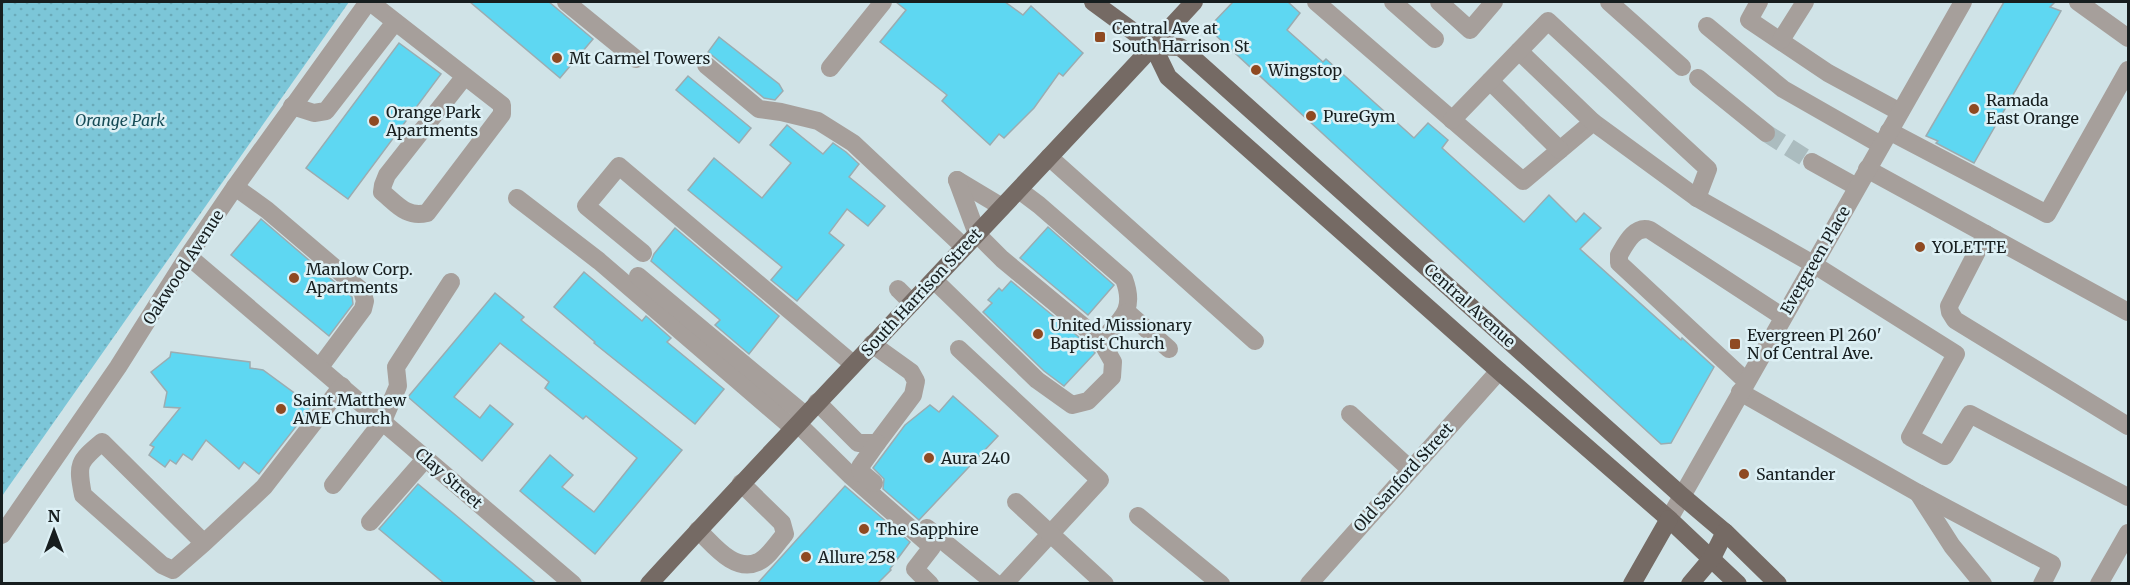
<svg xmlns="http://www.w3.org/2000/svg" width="2130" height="585" font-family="Merriweather,serif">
<defs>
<pattern id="park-dots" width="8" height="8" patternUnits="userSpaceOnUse" patternTransform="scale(1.5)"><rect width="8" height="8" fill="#7cc6d8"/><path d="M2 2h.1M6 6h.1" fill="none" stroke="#6aaab9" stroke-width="1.8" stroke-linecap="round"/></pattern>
</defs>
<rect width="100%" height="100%" fill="#d0e3e7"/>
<!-- park -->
<polygon fill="url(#park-dots)" points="2,2 349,2 2,496"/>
<!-- building -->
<g fill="#5ed7f2" stroke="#9bacb1" stroke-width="1.5">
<polygon points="470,2 549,2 593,39 560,78"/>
<polygon points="896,2 1005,2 1023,15 1031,6 1083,53 1063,76 1059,73 1034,108 1004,138 999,134 990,145 942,101 947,95 880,42 906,10"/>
<polygon points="1233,2 1288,2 1300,13 1287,30 1323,62 1326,59 1414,138 1428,123 1448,140 1442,148 1524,222 1549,195 1576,222 1584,213 1601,228 1580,249 1681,340 1682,338 1714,367 1671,443 1661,444 1213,33 1212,24"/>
<polygon points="2004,2 2055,2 2050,7 2061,11 1974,163 1936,143 1938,141 1926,136"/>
<polygon points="719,37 779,84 783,91 775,100 764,98 708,52"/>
<polygon points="399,43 441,74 348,199 306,168"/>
<polygon points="688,76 751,128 739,143 676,90"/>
<polygon points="787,125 823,154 833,143 846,152 859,164 849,177 885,206 868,226 847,209 829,233 844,245 797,301 771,280 782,267 688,190 714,158 762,198 791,163 770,145"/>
<polygon points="261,219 352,297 353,304 329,336 231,255"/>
<polygon points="1048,227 1114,285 1088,315 1020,258"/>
<polygon points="675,228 779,316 749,354 715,325 720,320 651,261 654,254"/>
<polygon points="584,272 642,321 646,316 671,338 667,342 724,389 695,424 594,343 595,342 554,307"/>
<polygon points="1011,281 1092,348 1095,353 1064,386 1044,371 983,312 992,303 988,300 999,288 1002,291"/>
<polygon points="495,293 524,317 521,320 682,450 595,554 520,491 550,455 573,475 562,487 594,512 637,458 586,416 583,419 545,388 549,382 500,343 454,397 480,418 490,405 513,424 482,461 408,397"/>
<polygon points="171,352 250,362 250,368 263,370 312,406 259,474 244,462 239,469 206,440 192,460 183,454 176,464 170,460 165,467 149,455 154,447 150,445 180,408 164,407 167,392 151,372 170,357"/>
<polygon points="953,396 998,436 919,520 883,489 884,479 873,468 905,425 930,405 939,412"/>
<polygon points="418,484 459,518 537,584 445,584 379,529"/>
<polygon points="845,486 910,542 890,569 891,570 877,584 757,584"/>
</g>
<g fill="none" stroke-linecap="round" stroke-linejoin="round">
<!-- minor-tunnel -->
<polyline stroke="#abbcbf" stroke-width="18" stroke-dasharray="18 9" stroke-linecap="butt" points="1766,133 1812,162"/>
<!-- minor -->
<g stroke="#a69f9b" stroke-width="18">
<path d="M370,2L502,105V114L427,213C406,218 397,204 382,192L383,185L387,175L465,76"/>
<polyline points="566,2 636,59"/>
<polyline points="1316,2 1523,181 1593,122 1697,198 1813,264 1956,354 1910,437 1945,456 1970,414 2128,497"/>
<polyline points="1393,2 1435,39"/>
<polyline points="1439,2 1470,30 1494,2"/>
<polyline points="1609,2 1682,67"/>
<polyline points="1759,2 1749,20 1828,73 1900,112"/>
<polyline points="2078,2 2128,38"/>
<polyline points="1707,26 1783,89 1881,145"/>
<polyline points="1781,40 1805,2"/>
<polyline points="1519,51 1593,122"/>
<polyline points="706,65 759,109 781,112 818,121 853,143 964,247"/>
<polyline points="830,68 883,2"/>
<polyline points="1698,78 1766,133"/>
<polyline points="1490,81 1560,150"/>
<polyline points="292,106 314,113 326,111 395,22"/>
<polyline points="1452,120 1548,21 1708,169 1697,198"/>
<polyline points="1889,131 2047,214 2128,70"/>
<polyline points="1049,157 1255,341"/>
<polyline points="1812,162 1857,187"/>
<polyline points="1867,169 2128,312"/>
<polyline points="957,180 1002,207"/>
<polyline points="235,187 267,210 362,291 365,301 363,309 320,367"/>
<path d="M1019,190L1039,205L1124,279C1136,311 1121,319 1101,341"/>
<polyline points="517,198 599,261 793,428"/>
<polyline points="1986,234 1949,306 1950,312 1955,320 2128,426"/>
<polyline points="643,253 586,206 619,166 853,364"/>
<polyline points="188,256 573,584"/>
<polyline points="638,276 805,415"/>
<polyline points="934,280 1037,380 1072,405 1088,401 1112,377 1113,362 1101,341 1002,259 977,234 957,180"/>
<polyline points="898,289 912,303"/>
<polyline points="1127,312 1169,349"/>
<polyline points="959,349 1100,480 1004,584"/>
<path d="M1746,381L1619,263V255C1626,243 1635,225 1650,230L1783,317"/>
<polyline points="1740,392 1918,493 2052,564 2042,584"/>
<polyline points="817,402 858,443 877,443 913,395 916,381 911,372 872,344"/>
<polyline points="1350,414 1410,469"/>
<polyline points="797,423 851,476 932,547 915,569 930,584"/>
<polyline points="874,483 861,472 860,467 877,443"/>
<polyline points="333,485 383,421 398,386 396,367 451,282"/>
<polyline points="1918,493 1952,546 1983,584"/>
<polyline points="1016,502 1105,584"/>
<polyline points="1138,516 1221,584"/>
<polyline points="1669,519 1963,2"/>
<polyline points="370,522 426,458"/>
<polyline points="927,528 996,584"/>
<path d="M698,530C713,544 734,573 758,562C768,558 778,542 785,534L782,523L741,483"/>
<polyline points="2,535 118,367 188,256 235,187 368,2"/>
<path d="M204,543L102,442C78,462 77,464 83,495L162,565L173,570L204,543L264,487L342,386"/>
<polyline points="1309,584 1499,371"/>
<polyline points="2099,584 2128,533"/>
</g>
<!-- major -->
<g stroke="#756a64" stroke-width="18">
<polyline points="1093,2 1153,46 1168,77 1499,371 1669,519 1738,584"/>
<polyline points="1153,46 1180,47 1184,50 1682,496 1727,534 1778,584"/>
<path d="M649,584C829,388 1014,197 1194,2"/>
<polyline points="1632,584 1669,519"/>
<polyline points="1690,584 1712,558 1725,532"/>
</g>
</g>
<!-- markers -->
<g fill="#8f4a22" stroke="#ddf0f5" stroke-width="2">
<rect x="1094" y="31" width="12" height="12" rx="3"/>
<circle cx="557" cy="58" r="6"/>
<circle cx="1256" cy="70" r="6"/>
<circle cx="1974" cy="109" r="6"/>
<circle cx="1311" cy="116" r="6"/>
<circle cx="374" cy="121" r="6"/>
<circle cx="1920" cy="247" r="6"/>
<circle cx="294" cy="278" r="6"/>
<circle cx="1038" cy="334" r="6"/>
<rect x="1729" y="338" width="12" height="12" rx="3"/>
<circle cx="281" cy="409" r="6"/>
<circle cx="929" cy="458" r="6"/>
<circle cx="1744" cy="474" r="6"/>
<circle cx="864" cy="529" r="6"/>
<circle cx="806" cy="557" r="6"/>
</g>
<g text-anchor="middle" stroke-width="5" stroke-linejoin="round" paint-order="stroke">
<!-- poi labels -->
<g font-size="16" fill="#171e1f" stroke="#ddf0f5" text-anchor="start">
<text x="1112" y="34">Central Ave at<tspan x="1112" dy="18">South Harrison St</tspan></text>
<text x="569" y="64">Mt Carmel Towers</text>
<text x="1268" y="76">Wingstop</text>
<text x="1986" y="106">Ramada<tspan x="1986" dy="18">East Orange</tspan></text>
<text x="386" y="118">Orange Park<tspan x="386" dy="18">Apartments</tspan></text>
<text x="1323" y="122">PureGym</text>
<text x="1932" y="253">YOLETTE</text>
<text x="306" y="275">Manlow Corp.<tspan x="306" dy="18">Apartments</tspan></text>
<text x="1050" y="331">United Missionary<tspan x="1050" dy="18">Baptist Church</tspan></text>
<text x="1747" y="341">Evergreen Pl 260'<tspan x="1747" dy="18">N of Central Ave.</tspan></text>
<text x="293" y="406">Saint Matthew<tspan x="293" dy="18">AME Church</tspan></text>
<text x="941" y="464">Aura 240</text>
<text x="1756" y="480">Santander</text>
<text x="876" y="535">The Sapphire</text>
<text x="818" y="563">Allure 258</text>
</g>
<!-- park labels -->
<g font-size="16" font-style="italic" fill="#164b56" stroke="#ddf0f5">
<text x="120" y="126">Orange Park</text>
</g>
<!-- street labels -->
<g font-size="16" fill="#171e1f" stroke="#ddf0f5">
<text transform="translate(1815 260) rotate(-60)" y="6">Evergreen Place</text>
<text transform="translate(183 267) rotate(-57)" y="6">Oakwood Avenue</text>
<text transform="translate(921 292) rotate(-47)" y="6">South Harrison Street</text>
<text transform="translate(1470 305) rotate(42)" y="6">Central Avenue</text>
<text transform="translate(1403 477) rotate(-48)" y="6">Old Sanford Street</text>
<text transform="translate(449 478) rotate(41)" y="6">Clay Street</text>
</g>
</g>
<!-- border -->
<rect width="2130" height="585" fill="none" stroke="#171e1f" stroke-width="6"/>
<!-- north arrow -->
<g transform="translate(54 531)" stroke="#ddf0f5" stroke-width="4.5" paint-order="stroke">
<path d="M0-4.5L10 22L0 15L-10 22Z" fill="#171e1f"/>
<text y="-9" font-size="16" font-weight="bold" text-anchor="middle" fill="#171e1f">N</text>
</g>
</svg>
